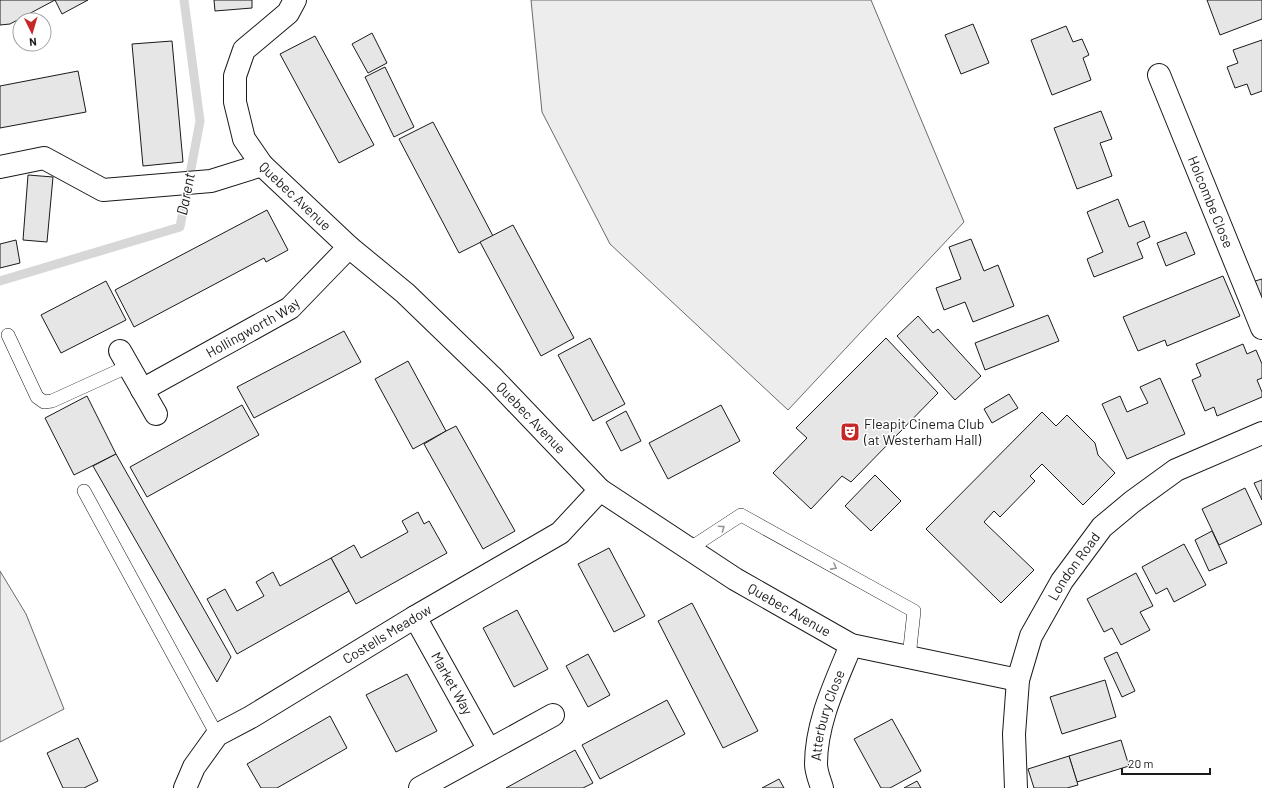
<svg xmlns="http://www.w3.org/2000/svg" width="1262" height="788" font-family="Barlow,sans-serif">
<rect width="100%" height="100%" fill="#fff"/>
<!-- green -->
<g fill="#ededed" stroke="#6a6a6a">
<polygon points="531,0 871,0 964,222 788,410 610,244 542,112"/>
<polygon points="0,571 26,614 64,709 0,742"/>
</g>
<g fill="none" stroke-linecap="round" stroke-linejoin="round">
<!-- stream -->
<polyline stroke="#d7d7d7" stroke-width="9" points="0,281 180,227 200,121 184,0"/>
</g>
<!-- building -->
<g fill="#e6e6e6" stroke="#1a1a1a">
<polygon points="0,0 55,0 10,24 0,25"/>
<polygon points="55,0 88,0 62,14"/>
<polygon points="214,0 252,0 252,8 215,11"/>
<polygon points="1207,0 1262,0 1262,19 1220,35"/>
<polygon points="973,24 989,63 961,74 945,35"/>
<polygon points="1066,26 1073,42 1082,39 1089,55 1083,58 1091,80 1052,95 1031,40"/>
<polygon points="372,33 387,63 368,73 352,44"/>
<polygon points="315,36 374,145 339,163 280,54"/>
<polygon points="1262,40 1262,91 1251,95 1247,84 1235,88 1227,67 1238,63 1233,50"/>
<polygon points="172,41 183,162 143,166 132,44"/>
<polygon points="385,67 414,127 394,137 365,77"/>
<polygon points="78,71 86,112 0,128 0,86"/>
<polygon points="1101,111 1112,139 1100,143 1112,176 1077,189 1054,128"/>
<polygon points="433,122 493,236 459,253 399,139"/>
<polygon points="28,175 53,177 47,242 23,240"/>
<polygon points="1118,199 1129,227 1144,221 1150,237 1137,243 1143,258 1094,277 1087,259 1103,252 1087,212"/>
<polygon points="267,210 288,250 266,262 264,258 134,327 115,290"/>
<polygon points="513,225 574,338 541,356 480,242"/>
<polygon points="1186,232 1195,254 1166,266 1157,243"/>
<polygon points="971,239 984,271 998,265 1014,306 973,322 965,302 944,310 936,288 961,279 949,247"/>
<polygon points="16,240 20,263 0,268 0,244"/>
<polygon points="1223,276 1240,316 1167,346 1165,340 1138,351 1123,317"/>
<polygon points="1262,279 1262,299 1255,281"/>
<polygon points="106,281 126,320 61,353 41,315"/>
<polygon points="1048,315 1059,341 985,370 975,343"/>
<polygon points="918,316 933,333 938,329 981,376 955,400 897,336"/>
<polygon points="344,331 361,362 254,418 237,387"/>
<polygon points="590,338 625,404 593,421 558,355"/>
<polygon points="886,338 938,393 851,482 842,476 811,509 773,473 807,438 796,428"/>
<polygon points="1243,344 1247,354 1256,350 1262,364 1262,378 1257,380 1262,392 1262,397 1217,416 1214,407 1205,411 1192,380 1201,376 1196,364"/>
<polygon points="408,361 446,431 413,449 375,379"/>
<polygon points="1160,378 1185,434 1127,459 1102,404 1120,396 1127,412 1148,403 1140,387"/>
<polygon points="1009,394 1018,408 992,423 984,409"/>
<polygon points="87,396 116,454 74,475 45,418"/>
<polygon points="242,405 259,435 147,497 130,467"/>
<polygon points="721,405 740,441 668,479 649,443"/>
<polygon points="626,411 641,441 621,451 606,422"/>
<polygon points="1042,412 1056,426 1067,415 1095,443 1098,455 1115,473 1083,505 1042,464 1030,476 1035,481 1000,517 994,511 984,522 1034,570 1001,603 926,529"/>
<polygon points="456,426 515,531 483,549 424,444 446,431"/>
<polygon points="116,454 231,657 217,682 93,466"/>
<polygon points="875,475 901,501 871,531 845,506"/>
<polygon points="1262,480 1262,500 1254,483"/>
<polygon points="1245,488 1262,524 1219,545 1202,509"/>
<polygon points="418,512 424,524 429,521 447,553 356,604 331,558 354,545 361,558 408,532 402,521"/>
<polygon points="1212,531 1227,563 1209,571 1195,540"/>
<polygon points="1184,544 1206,585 1174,602 1167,588 1156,594 1142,567"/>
<polygon points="609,548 645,616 614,632 578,564"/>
<polygon points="331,558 349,591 237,654 207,599 225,589 237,611 264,596 256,582 273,572 280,586"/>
<polygon points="1136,573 1153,606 1140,612 1150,630 1121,645 1112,628 1104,632 1087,599"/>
<polygon points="692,603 758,731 723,748 658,621"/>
<polygon points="517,610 548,669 514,687 483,628"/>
<polygon points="1117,652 1135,691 1122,697 1104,658"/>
<polygon points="588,654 610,695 588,707 566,666"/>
<polygon points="407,674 437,731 396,752 366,695"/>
<polygon points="1105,680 1116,717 1062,734 1050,697"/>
<polygon points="667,700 685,734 600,779 582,745"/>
<polygon points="330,716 347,748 277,788 261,788 247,764"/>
<polygon points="892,719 921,771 890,788 881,788 854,739"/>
<polygon points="78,738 98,781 84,788 63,788 47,753"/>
<polygon points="1121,740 1129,766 1077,782 1069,756"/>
<polygon points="575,750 593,783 583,788 506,788"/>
<polygon points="1069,756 1078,785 1067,788 1034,788 1028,769"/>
<polygon points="779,779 784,788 762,788"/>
<polygon points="917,781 921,788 904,788"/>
</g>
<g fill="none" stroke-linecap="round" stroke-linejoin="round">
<defs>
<g id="lane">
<polyline points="8,335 37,397 44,402 52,401 129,366"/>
<polyline points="84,491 217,735"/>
<polyline points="689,549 741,515 914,611 909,657"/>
</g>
<g id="street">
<path id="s1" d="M295,0L288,13L244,50L235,76V102L244,139L262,165L349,247L405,293L494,379L600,490L735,579L851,645L1018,680"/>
<path id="s2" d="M1159,75L1262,328"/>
<polyline points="0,167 44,158 103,190 211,181 262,165"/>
<polyline points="120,351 156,414"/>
<path id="s3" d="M142,390L290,308L349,247"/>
<path id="s4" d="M415,617L489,750"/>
<path id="s5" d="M185,788L194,767L217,735L251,717L415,617L560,533L600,490"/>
<polyline points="420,788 553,715"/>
<path id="s6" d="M822,788C820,781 816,772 816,764C816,722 836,682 851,645"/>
</g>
<g id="secondary">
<path id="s7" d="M1016,788L1014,734L1018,680L1031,636L1062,581L1102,527L1132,502L1176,470L1262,433"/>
</g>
</defs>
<!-- lane casing -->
<use href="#lane" stroke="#1a1a1a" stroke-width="14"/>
<!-- street casing -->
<use href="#street" stroke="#1a1a1a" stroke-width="24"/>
<!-- secondary casing -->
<use href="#secondary" stroke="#1a1a1a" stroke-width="24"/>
<!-- lane -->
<use href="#lane" stroke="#fff" stroke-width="13"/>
<!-- street -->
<use href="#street" stroke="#fff" stroke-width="22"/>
<!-- secondary -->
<use href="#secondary" stroke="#fff" stroke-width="22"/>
</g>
<!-- one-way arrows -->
<defs><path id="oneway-chevron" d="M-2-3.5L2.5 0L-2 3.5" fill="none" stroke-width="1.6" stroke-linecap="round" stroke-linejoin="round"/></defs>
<g stroke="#989898">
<use href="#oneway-chevron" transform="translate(722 528) rotate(-34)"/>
<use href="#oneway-chevron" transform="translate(834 567) rotate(29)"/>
</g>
<!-- icons -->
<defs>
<symbol id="theatre-square" viewBox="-11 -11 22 22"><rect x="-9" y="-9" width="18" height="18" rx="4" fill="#c62828" stroke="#fff"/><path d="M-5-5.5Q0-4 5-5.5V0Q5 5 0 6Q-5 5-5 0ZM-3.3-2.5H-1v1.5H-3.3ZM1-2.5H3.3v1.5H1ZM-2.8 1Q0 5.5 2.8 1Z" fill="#fff"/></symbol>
</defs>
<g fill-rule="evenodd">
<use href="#theatre-square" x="839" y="421" width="22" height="22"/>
</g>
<g text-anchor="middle" stroke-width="3" stroke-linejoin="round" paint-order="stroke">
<!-- street labels -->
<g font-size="14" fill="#1a1a1a" stroke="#fff">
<text dy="5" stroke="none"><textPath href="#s1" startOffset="241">Quebec Avenue</textPath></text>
<text dy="5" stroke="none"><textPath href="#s2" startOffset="137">Holcombe Close</textPath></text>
<text dy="5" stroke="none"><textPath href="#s3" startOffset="127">Hollingworth Way</textPath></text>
<text dy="5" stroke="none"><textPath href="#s1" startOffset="565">Quebec Avenue</textPath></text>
<text dy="5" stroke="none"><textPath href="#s7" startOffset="236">London Road</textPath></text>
<text dy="5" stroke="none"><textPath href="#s1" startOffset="889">Quebec Avenue</textPath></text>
<text dy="5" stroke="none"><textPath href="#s5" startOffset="260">Costells Meadow</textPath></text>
<text dy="5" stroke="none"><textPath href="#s4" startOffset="76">Market Way</textPath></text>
<text dy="5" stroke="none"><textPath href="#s6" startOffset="75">Atterbury Close</textPath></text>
</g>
<!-- poi labels -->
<g font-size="14" fill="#1a1a1a" stroke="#fff" text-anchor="start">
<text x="864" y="429">Fleapit Cinema Club<tspan x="864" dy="16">(at Westerham Hall)</tspan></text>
</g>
<!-- water labels -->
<g font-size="15" font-style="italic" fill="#1a1a1a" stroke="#fff">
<text transform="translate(186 194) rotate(-79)" y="5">Darent</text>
</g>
</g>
<!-- north arrow -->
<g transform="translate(32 32) rotate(175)"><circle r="19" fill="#ffffff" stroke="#a3a3a3"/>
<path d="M0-3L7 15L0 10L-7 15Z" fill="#c62828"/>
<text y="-6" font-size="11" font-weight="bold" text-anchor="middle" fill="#1a1a1a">N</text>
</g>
<!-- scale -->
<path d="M1122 768v6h88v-6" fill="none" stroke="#1a1a1a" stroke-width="2"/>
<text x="1128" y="768" font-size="12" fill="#1a1a1a" stroke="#ffffff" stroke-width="3" paint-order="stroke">20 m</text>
</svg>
